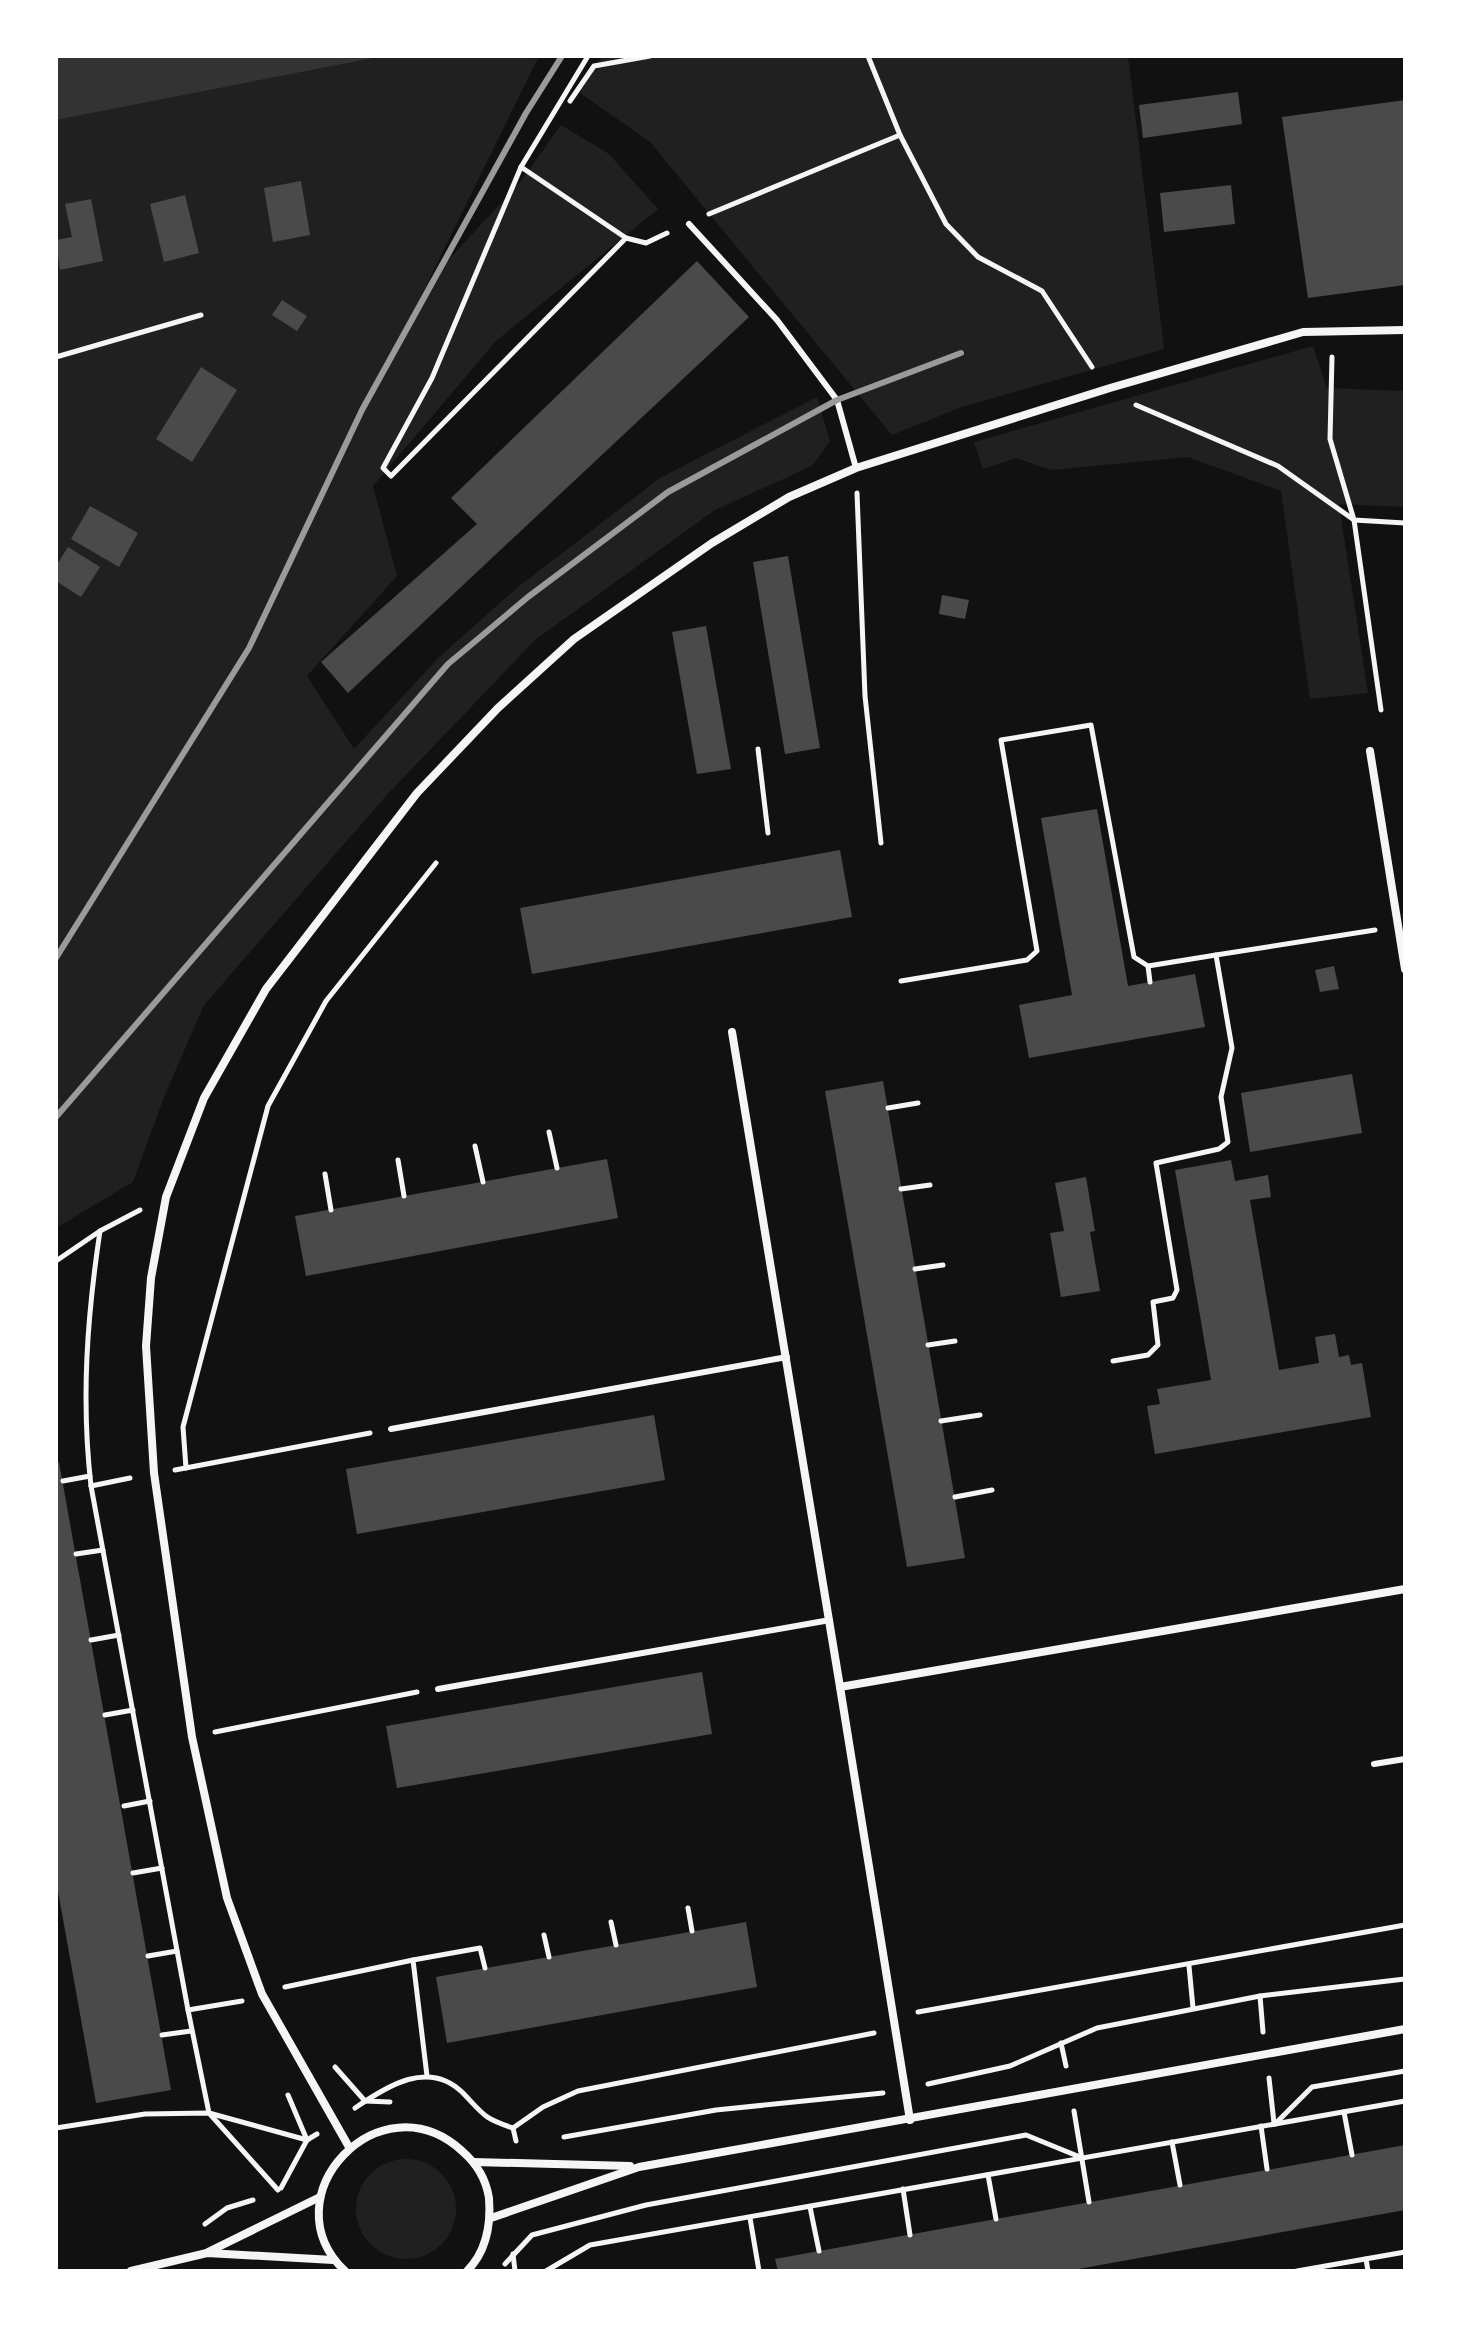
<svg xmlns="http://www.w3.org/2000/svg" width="1461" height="2327" font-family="Cabin,sans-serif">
<rect width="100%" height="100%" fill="#111"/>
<!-- green -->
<g fill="#202020">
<polygon points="384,56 539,56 428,282 522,180 561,125 609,154 658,209 496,341 373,486 397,576 307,676 354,749 439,657 518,587 660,478 817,397 830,441 812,466 715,510 535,640 384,798 204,1005 164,1097 133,1182 56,1228 56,120"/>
<polygon points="602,56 1128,56 1164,349 962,407 892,435 650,142 580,93"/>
<polygon points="1313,346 1327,388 1405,391 1405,507 1339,504 1368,693 1310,699 1281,491 1188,457 1051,470 1016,458 983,469 974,442"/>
<circle cx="406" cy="2209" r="50"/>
</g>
<!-- water -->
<polygon fill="#333" points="56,56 384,56 56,120"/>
<!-- building -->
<g fill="#4a4a4a">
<polygon points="1238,92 1242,124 1143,138 1139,105"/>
<polygon points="1405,100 1405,285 1308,298 1282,117"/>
<polygon points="301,181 310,235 273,242 264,188"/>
<polygon points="1231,185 1235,224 1164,232 1160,193"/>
<polygon points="185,195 199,253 164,262 150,204"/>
<polygon points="91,199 103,261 60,270 56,240 72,237 65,204"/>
<polygon points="697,261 749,317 348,693 321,662 477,524 451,498"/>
<polygon points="282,300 307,316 297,331 272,315"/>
<polygon points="201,367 237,390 192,462 156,439"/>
<polygon points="90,506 138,533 119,567 71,539"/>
<polygon points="68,547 100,567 81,597 56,581 56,566"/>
<polygon points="788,556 820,748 785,754 753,562"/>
<polygon points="942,595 969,600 965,619 939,614"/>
<polygon points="706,626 731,769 697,774 672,632"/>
<polygon points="1097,809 1128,986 1195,974 1205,1027 1029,1058 1019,1005 1072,995 1041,818"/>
<polygon points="840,850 852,917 532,974 520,908"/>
<polygon points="1334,966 1339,989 1320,992 1315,970"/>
<polygon points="1352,1074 1362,1133 1250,1152 1241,1093"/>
<polygon points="883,1081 965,1558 907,1567 825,1091"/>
<polygon points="607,1159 618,1218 306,1276 295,1216"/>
<polygon points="1231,1160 1235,1181 1268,1175 1271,1197 1250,1200 1279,1370 1319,1363 1315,1337 1335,1334 1339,1357 1349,1355 1351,1365 1362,1363 1371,1417 1155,1454 1147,1406 1160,1404 1157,1389 1211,1380 1175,1170"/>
<polygon points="1086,1177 1095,1231 1090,1232 1100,1291 1061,1297 1050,1233 1064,1231 1055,1183"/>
<polygon points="654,1415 665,1480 357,1534 346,1469"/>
<polygon points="56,1462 59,1462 171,2090 96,2103 56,1880"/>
<polygon points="702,1672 712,1734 397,1788 386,1726"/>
<polygon points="746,1922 757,1987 447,2043 436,1977"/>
<polygon points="1405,2145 1405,2210 1067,2271 778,2271 775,2259"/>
</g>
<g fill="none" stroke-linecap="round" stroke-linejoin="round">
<!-- path -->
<g stroke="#f5f5f5" stroke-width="5">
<polyline points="588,56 521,167 432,378 383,468 391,476 626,238"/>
<polyline points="868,56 900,135 946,224 978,257 1042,291 1092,367"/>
<polyline points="570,101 594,66 650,56"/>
<polyline points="521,167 626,238 646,243 667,233"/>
<polyline points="709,214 900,135"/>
<polyline points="56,357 201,315"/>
<polyline points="1332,357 1330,439 1354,520 1381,710"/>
<polyline points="1136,405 1278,466 1354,520 1405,523"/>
<polyline points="857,493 865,696 881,843"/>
<polyline points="758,749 768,833"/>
<polyline points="1148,966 1150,982"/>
<polyline points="901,981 1027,960 1037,951 1001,740 1091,725 1134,957 1148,966 1216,955"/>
<polyline points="888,1108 918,1103"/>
<polyline points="549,1132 557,1168"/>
<polyline points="475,1146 483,1182"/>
<polyline points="398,1160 404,1196"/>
<polyline points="325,1174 331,1210"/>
<polyline points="901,1189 930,1185"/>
<path d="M100,1231C87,1318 81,1399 91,1486L188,2010"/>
<polyline points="56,1261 100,1231 140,1210"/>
<polyline points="915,1269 943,1265"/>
<polyline points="928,1345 955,1341"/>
<polyline points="1113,1361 1148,1355 1158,1345 1153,1302 1173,1298 1177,1290 1156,1163 1219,1149 1228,1142 1221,1097 1232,1048 1216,955 1375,930"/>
<polyline points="941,1421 980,1415"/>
<polyline points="186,1468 183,1427 268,1106 326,1001 436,863"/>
<polyline points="175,1470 370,1433"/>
<polyline points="63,1481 90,1476"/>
<polyline points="91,1486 130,1478"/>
<polyline points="955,1497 992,1490"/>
<polyline points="76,1554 103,1550"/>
<polyline points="91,1640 119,1635"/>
<polyline points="105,1715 133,1710"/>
<polyline points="215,1732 417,1692"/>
<polyline points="124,1806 150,1801"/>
<polyline points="133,1873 162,1868"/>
<polyline points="688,1908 692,1931"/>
<polyline points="611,1922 616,1945"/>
<polyline points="544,1935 549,1957"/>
<polyline points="148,1956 177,1951"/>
<polyline points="1189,1966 1193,2008"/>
<polyline points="285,1987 413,1960"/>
<polyline points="1260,1996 1263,2032"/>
<polyline points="242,2001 188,2010 209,2113 278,2190"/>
<polyline points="918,2012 1405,1925"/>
<polyline points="162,2035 191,2031"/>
<polyline points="1061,2043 1066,2066"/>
<polyline points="335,2067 365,2101 390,2102"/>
<polyline points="427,2076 413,1960 480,1948 485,1968"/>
<polyline points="1269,2078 1274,2123"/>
<polyline points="928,2084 1010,2066 1097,2028 1260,1996 1405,1979"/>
<polyline points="288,2095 307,2140"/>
<path d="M355,2108C387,2086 429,2059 463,2093C484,2115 483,2118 513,2128"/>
<polyline points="1074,2111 1089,2202"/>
<polyline points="1344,2112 1352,2155"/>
<polyline points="1275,2124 1312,2087 1405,2071"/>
<polyline points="1261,2126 1267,2169"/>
<polyline points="56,2128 145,2114 209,2113 307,2140"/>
<polyline points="564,2137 716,2110 883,2093"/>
<polyline points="516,2141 513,2128 543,2107 578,2091 874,2033"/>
<polyline points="1172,2142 1180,2185"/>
<polyline points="988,2175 996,2219"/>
<polyline points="281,2188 307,2140 317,2134"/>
<polyline points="903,2189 910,2235"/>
<polyline points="810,2207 819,2251"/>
<polyline points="750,2218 759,2271"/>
<polyline points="205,2224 227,2208 253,2200"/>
<polyline points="513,2254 515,2271"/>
<polyline points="1366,2259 1368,2271"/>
<polyline points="505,2264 532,2235 646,2205 1026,2135 1080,2157"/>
<polyline points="546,2271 590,2245 1405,2101"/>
<polyline points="1297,2271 1405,2252"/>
</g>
<!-- service -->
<g stroke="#f5f5f5" stroke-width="6">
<polyline points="689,224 777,320 837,400 856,468"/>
<polyline points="391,1429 787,1357"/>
<polyline points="438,1689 830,1620"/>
<polyline points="1374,1764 1405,1759"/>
</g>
<!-- minor -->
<g stroke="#f5f5f5" stroke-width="8">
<polyline points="1370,751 1405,969"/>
<polyline points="732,1032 840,1687 1405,1589"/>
<polyline points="840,1687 910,2120"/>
<polyline points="349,2147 262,1994 227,1898 192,1737 154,1473 146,1346 151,1278 166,1197 204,1098 266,989 417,793 498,708 574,639 712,543 789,497 856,468 1110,388 1303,332 1405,330"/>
<polyline points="474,2162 630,2166"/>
<polyline points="491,2218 639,2167 1405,2029"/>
<polyline points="208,2252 320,2197"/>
<polyline points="131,2271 207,2253 333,2260"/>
<path d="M345,2271C267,2197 380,2076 462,2151C476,2163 486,2179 489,2198C491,2224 487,2251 467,2271"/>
</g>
<!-- rail -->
<g stroke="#9a9a9a" stroke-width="6">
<polyline points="56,958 249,648 362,410 526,113 562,56"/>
<polyline points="56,1117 448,664 528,597 668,492 837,400 961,353"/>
</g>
</g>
<!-- border -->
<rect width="1461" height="2327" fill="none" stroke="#ffffff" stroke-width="116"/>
</svg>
